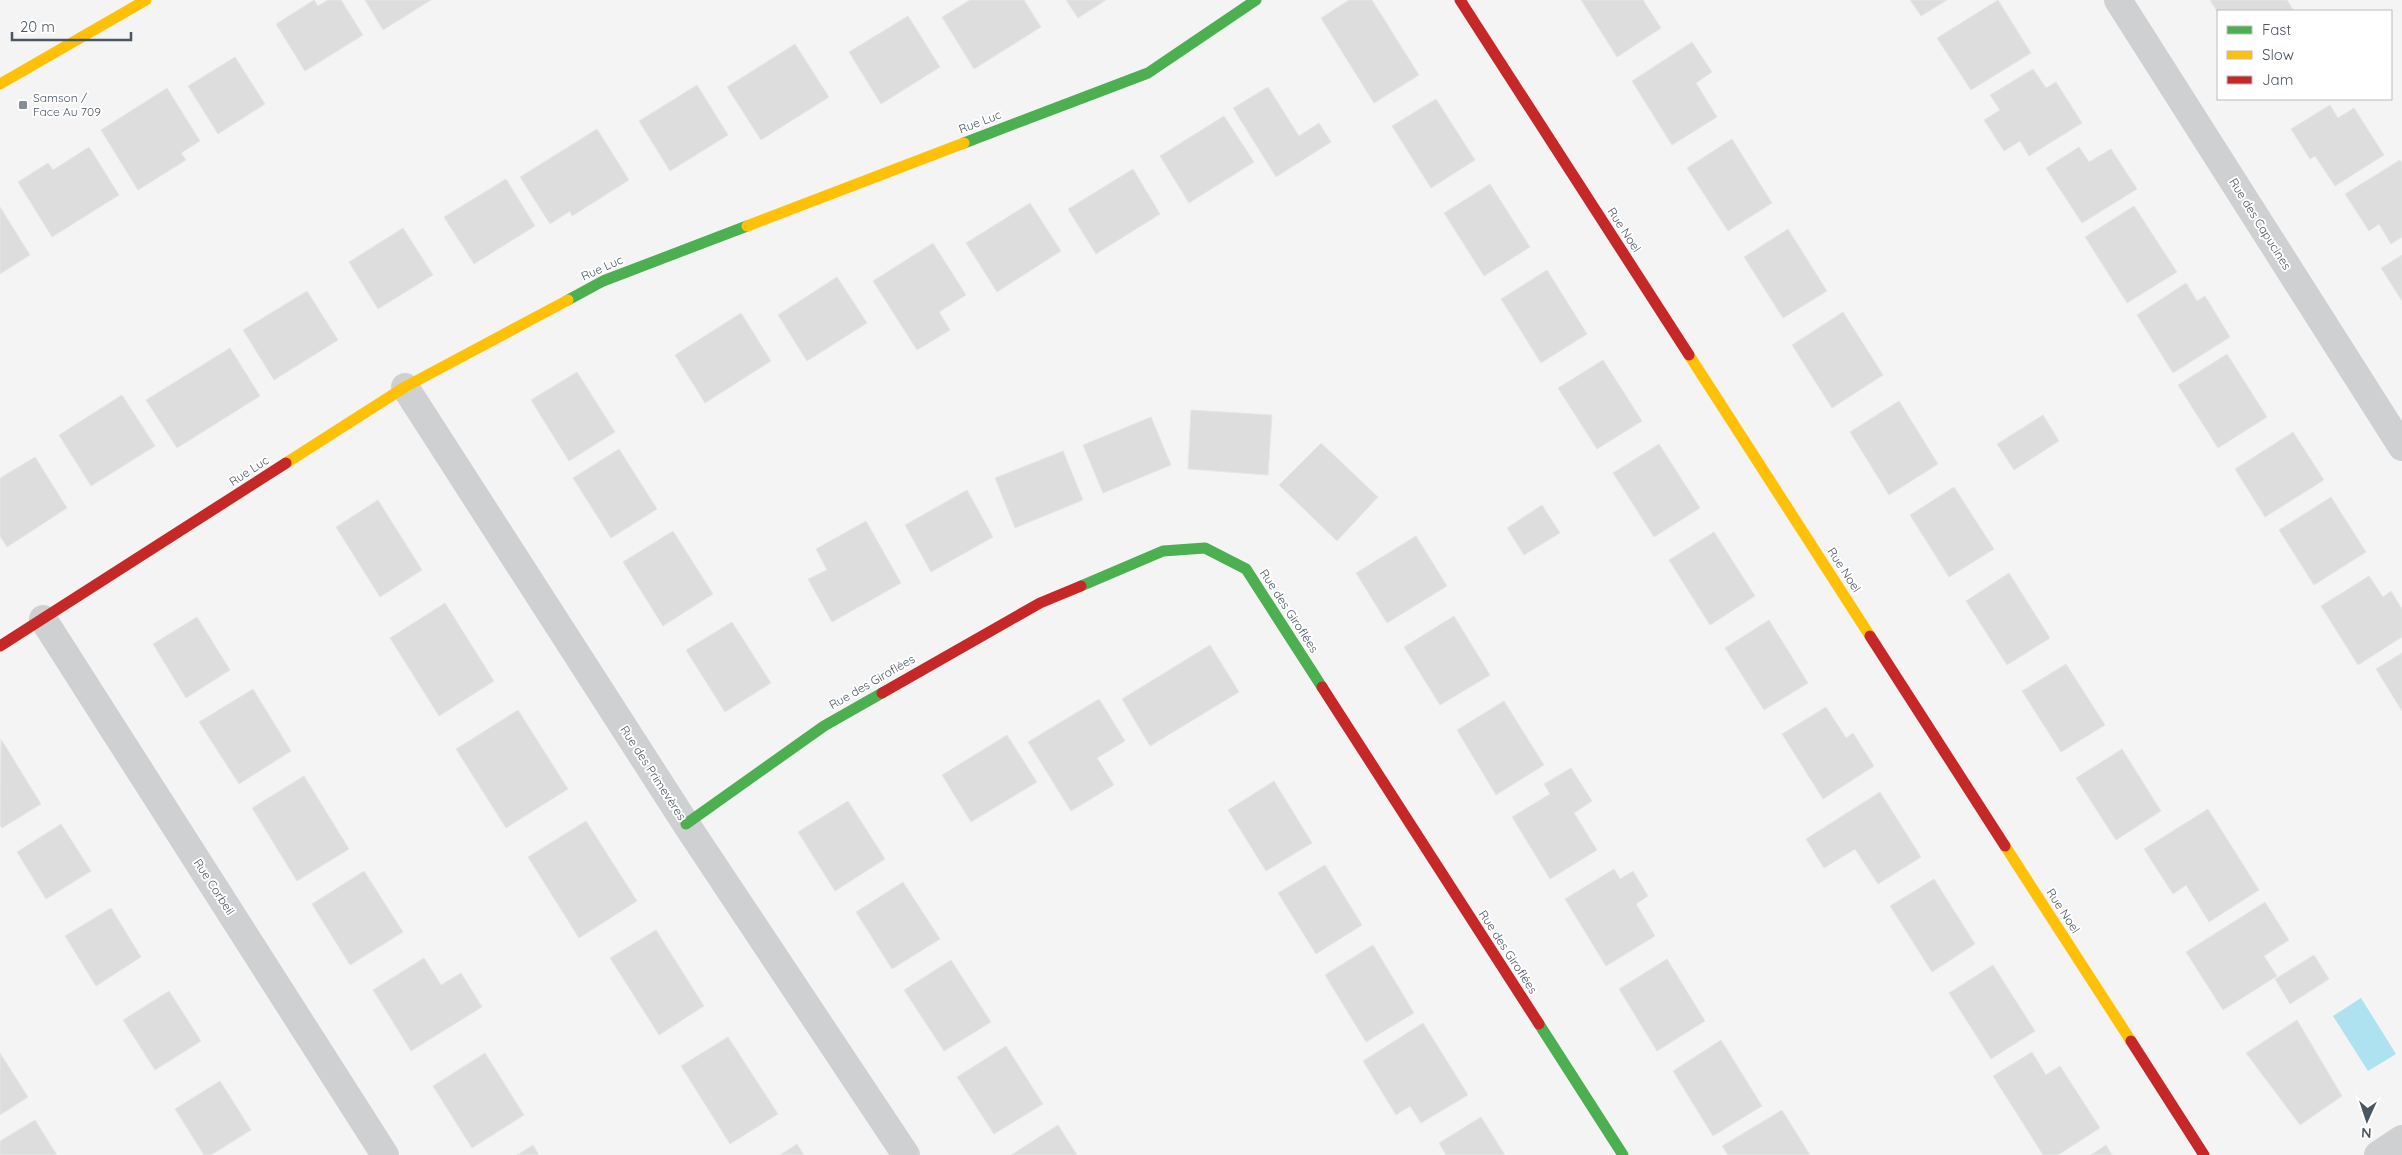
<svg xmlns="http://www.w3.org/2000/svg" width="2402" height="1155" font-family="Quicksand,sans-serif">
<rect width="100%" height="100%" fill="#f4f4f4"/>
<!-- water -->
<polygon fill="#aee2f0" points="2361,998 2396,1054 2368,1071 2333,1016"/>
<!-- building -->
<g fill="#ddddde" stroke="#e5e6e7">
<polygon points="314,0 318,6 328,0 341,0 363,35 305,71 276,24"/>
<polygon points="365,0 431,0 383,30"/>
<polygon points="970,0 1024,0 1041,27 974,69 942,17"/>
<polygon points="1066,0 1106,0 1078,18"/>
<polygon points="1349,0 1372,0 1419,75 1374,103 1321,18"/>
<polygon points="1581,0 1643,0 1661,28 1617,57"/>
<polygon points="1910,0 1947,0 1921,16"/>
<polygon points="1998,0 2031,53 1971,90 1937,38"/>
<polygon points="2210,0 2287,0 2294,11 2218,11 2218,13"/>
<polygon points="908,16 940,67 881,104 849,52"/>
<polygon points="1692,42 1712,72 1696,83 1717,117 1672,145 1632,81"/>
<polygon points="795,44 829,97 761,140 727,87"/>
<polygon points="235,57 265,104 218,134 188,86"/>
<polygon points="2033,69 2046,88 2056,82 2082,123 2029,156 2020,141 2004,151 1984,120 2000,110 1990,95"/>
<polygon points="697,85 728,135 670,171 639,121"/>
<polygon points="1268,87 1299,136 1319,123 1331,142 1276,177 1233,108"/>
<polygon points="167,88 200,141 181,153 186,160 138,190 101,130"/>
<polygon points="1436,99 1475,160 1431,188 1392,126"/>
<polygon points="2330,105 2338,118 2354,108 2384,155 2335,186 2315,156 2310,159 2291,129"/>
<polygon points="1224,116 1254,162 1189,203 1160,156"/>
<polygon points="597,129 629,180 572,216 570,211 550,224 520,177"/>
<polygon points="1732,139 1772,203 1728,231 1687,168"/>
<polygon points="89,147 119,195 52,237 18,182 48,163 53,170"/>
<polygon points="2079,147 2089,162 2111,149 2137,189 2082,223 2046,168"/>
<polygon points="2400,160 2402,163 2402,237 2391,244 2379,224 2369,231 2345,194"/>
<polygon points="1133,169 1160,214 1096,254 1068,209"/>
<polygon points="506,179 535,226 474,264 444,217"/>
<polygon points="1490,184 1530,247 1484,276 1444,213"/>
<polygon points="1030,203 1061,251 997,292 966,243"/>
<polygon points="2134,206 2177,272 2127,303 2085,237"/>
<polygon points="0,207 30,255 0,274"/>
<polygon points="403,228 433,275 378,309 349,262"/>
<polygon points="1788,229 1827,291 1783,318 1744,257"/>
<polygon points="933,243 966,295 939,312 950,330 917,350 873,281"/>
<polygon points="2402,255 2402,301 2381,268"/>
<polygon points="1547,270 1587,334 1541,363 1501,299"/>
<polygon points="837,277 867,323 807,361 778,315"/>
<polygon points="2186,283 2197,301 2205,296 2230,337 2173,373 2137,315"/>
<polygon points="307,291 338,340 274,380 243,330"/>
<polygon points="1843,312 1883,375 1832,408 1792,345"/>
<polygon points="741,313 771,361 705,403 675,355"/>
<polygon points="230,348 260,396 177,448 146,400"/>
<polygon points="2227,354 2267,417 2218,448 2178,385"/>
<polygon points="1603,360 1642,421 1597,449 1558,388"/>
<polygon points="577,372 615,432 569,461 531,400"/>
<polygon points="122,395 155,446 91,486 59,435"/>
<polygon points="1899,401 1938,464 1889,495 1850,432"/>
<polygon points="1191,410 1272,415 1268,475 1188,469"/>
<polygon points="2043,415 2059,441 2014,470 1997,444"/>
<polygon points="1151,417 1171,465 1103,493 1083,445"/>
<polygon points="2293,432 2324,480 2265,517 2235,469"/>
<polygon points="1321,443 1378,497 1337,541 1279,485"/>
<polygon points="1659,444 1700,508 1654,537 1613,473"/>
<polygon points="619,449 657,509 611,538 573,478"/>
<polygon points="1063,451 1083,500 1015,528 995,478"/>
<polygon points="35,457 67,508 7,547 0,536 0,478"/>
<polygon points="1954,487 1994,549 1949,577 1910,515"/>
<polygon points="967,490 993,537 931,572 905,525"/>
<polygon points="2331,497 2366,552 2314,585 2279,530"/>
<polygon points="378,500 422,570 380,597 336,527"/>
<polygon points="1542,505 1560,533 1524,555 1507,528"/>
<polygon points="866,521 901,583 832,622 808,579 827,570 816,549"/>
<polygon points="673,531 713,594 663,626 623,562"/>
<polygon points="1714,532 1755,596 1710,625 1669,560"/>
<polygon points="1416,536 1447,586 1387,623 1356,573"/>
<polygon points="2009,573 2050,638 2007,665 1966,601"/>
<polygon points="2369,576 2383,597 2391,591 2402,609 2402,637 2358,665 2321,606"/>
<polygon points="445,603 494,681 439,716 390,638"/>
<polygon points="1454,616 1490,675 1440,705 1404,647"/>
<polygon points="197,617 230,670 186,698 153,644"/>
<polygon points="1769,620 1808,683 1764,710 1725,648"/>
<polygon points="732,622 771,683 725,712 686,650"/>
<polygon points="1210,645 1239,692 1150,746 1122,699"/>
<polygon points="2402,653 2402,711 2376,669"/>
<polygon points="2066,664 2105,725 2061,752 2022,691"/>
<polygon points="253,689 291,751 239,784 199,722"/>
<polygon points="1099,699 1125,741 1097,758 1114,785 1071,811 1028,742"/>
<polygon points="1504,701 1544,765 1496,795 1457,730"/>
<polygon points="1826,707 1846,738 1853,733 1874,766 1823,799 1782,734"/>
<polygon points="518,710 568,789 506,828 456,749"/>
<polygon points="1007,735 1037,782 971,822 942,775"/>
<polygon points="1,739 41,804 2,828 0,825"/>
<polygon points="2122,749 2161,811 2116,840 2076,778"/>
<polygon points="1571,768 1592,801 1574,813 1597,850 1550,879 1512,817 1550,794 1544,784"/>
<polygon points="304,776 349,849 297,881 252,808"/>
<polygon points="1274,781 1312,843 1266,871 1228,810"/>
<polygon points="1880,792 1921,857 1878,884 1855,849 1824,868 1806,839"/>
<polygon points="848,801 885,859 835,891 798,832"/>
<polygon points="2208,809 2259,890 2209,922 2186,885 2173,894 2144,849"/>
<polygon points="586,821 637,901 579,938 528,857"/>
<polygon points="61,824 91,871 46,899 17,852"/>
<polygon points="1325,865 1362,925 1316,954 1278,893"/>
<polygon points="1614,869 1620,879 1633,871 1648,896 1636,904 1655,936 1606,966 1565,899"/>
<polygon points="364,871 403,932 350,965 312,904"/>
<polygon points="1934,879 1975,944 1932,972 1890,906"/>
<polygon points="903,882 940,939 892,969 856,912"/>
<polygon points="2265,902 2289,940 2264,956 2277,976 2223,1010 2186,952"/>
<polygon points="111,908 141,957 96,986 65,936"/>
<polygon points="656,930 704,1006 659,1035 610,958"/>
<polygon points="1373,945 1414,1013 1366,1042 1325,975"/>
<polygon points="2314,955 2329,979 2290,1004 2275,979"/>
<polygon points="424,958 441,985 461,973 482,1007 411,1051 373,990"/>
<polygon points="1667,959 1705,1021 1657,1051 1619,989"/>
<polygon points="951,960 991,1022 944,1051 904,990"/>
<polygon points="1993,965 2035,1031 1991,1059 1949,993"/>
<polygon points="169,991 201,1041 155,1070 123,1020"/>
<polygon points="2297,1020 2342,1096 2300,1125 2246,1053"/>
<polygon points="1423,1023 1468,1095 1421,1123 1410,1106 1396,1115 1363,1061"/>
<polygon points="728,1037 778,1114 730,1144 681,1066"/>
<polygon points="1721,1040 1762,1106 1713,1136 1673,1071"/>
<polygon points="1006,1046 1043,1104 994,1134 957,1077"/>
<polygon points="2032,1052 2046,1075 2060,1066 2100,1128 2058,1155 2043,1155 1993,1076"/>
<polygon points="0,1053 28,1097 0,1115"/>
<polygon points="485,1053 524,1115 472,1148 433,1086"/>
<polygon points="220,1081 251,1130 211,1155 204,1155 175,1109"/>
<polygon points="1782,1110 1810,1155 1728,1155 1722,1146"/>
<polygon points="1481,1117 1505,1155 1446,1155 1439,1143"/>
<polygon points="35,1120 57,1155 0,1155 0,1141"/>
<polygon points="1058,1125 1077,1155 1011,1155"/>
<polygon points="797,1144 804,1155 780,1155"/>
<polygon points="533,1145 539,1155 517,1155"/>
<polygon points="2106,1145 2112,1155 2091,1155"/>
</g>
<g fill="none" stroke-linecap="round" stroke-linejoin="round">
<!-- street -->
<g stroke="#ced0d2" stroke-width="28">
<polyline points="2118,0 2402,447"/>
<polyline points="405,387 686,824 906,1155"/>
<polyline points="43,619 385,1155"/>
<polyline points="2378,1155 2402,1139"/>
</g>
<!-- fast -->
<g stroke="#4caf50" stroke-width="11">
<polyline points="964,143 1148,73 1256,0"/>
<polyline points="568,300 603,281 747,226"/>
<polyline points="1081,586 1163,551 1205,548 1246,569 1322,687"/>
<polyline points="686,824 824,726 882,693"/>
<polyline points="1539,1024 1623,1155"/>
</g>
<!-- slow -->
<g stroke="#ffc107" stroke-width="11">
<polyline points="0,84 146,0"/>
<polyline points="747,226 964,143"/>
<polyline points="1689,355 1870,636"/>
<polyline points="286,463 405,387 568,300"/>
<polyline points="2005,846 2131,1041"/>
</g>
<!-- jam -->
<g stroke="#c62828" stroke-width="11">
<polyline points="1460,0 1689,355"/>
<polyline points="1870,636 2005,846"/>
<polyline points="0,646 286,463"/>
<polyline points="1322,687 1539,1024"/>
<polyline points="882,693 1040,603 1081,586"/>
<polyline points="2131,1041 2204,1155"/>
</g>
</g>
<!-- markers -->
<rect fill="#868d94" stroke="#fff" stroke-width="2" x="18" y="100" width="10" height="10" rx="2.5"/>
<g text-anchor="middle" stroke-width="4" stroke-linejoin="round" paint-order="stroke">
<!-- poi labels -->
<g font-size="12" fill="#4a5661" stroke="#fff" text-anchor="start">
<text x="33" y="102">Samson /<tspan x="33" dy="14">Face Au 709</tspan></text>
</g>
<!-- street labels -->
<g font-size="12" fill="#4a5661" stroke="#fff">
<text transform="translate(980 122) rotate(-21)" y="4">Rue Luc</text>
<text transform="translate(2260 224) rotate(58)" y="4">Rue des Capucines</text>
<text transform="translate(1624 230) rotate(57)" y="4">Rue Noel</text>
<text transform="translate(602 268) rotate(-24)" y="4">Rue Luc</text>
<text transform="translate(249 471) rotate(-33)" y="4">Rue Luc</text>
<text transform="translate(1844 570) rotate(57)" y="4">Rue Noel</text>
<text transform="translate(1289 611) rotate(57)" y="4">Rue des Giroflées</text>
<text transform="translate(872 682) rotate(-30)" y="4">Rue des Giroflées</text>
<text transform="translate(653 773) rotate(57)" y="4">Rue des Primevères</text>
<text transform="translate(214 887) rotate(57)" y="4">Rue Corbeil</text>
<text transform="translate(2063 911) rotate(57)" y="4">Rue Noel</text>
<text transform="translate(1508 952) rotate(57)" y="4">Rue des Giroflées</text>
</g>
</g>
<!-- legend -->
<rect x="2217" y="10" width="175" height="90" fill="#ffffff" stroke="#b7bbc0"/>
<rect x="2227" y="26" width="25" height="8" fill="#4caf50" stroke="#b7bbc0"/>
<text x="2262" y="35" font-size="15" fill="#4a5661">Fast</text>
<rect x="2227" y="51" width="25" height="8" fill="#ffc107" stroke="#b7bbc0"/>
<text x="2262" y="60" font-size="15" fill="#4a5661">Slow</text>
<rect x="2227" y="76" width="25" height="8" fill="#c62828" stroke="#b7bbc0"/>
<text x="2262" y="85" font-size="15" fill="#4a5661">Jam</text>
<!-- north arrow -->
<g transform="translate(2367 1120) rotate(183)" stroke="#ffffff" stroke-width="4" paint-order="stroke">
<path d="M0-4L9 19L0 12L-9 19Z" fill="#4a5661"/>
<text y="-8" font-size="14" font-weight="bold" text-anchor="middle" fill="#4a5661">N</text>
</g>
<!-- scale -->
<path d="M12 32v8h119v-8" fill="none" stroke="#4a5661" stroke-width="2.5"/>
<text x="20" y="32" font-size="15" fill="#4a5661" stroke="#ffffff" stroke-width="4" paint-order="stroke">20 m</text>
</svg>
